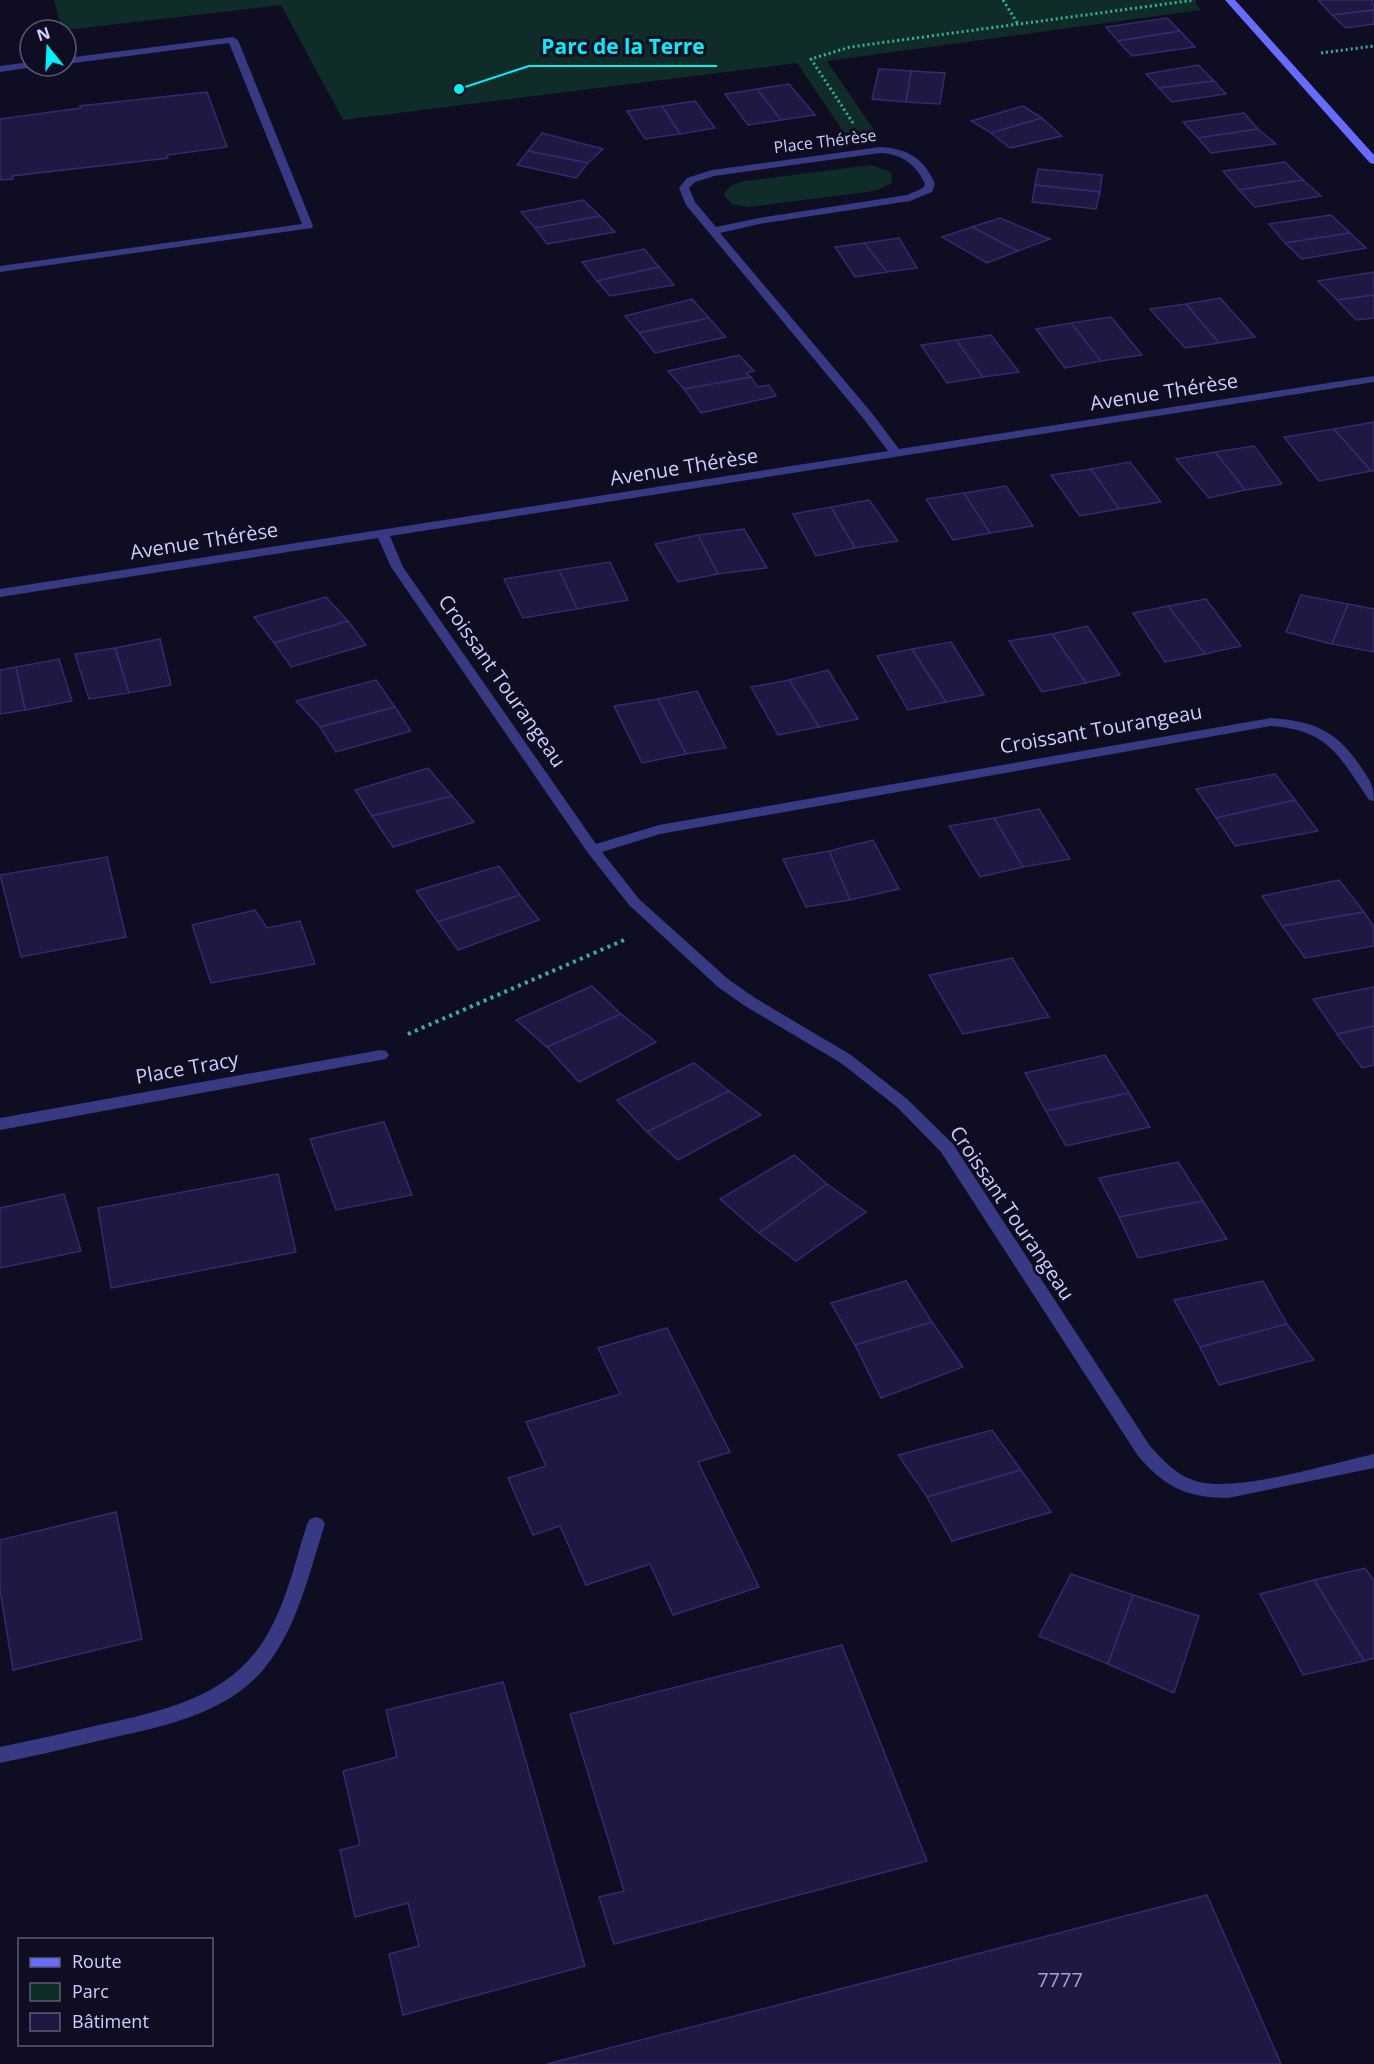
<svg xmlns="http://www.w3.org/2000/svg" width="1374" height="2064" font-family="'Open Sans',sans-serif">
<rect width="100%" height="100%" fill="#0f0d22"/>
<!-- green -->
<g fill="#102c29">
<polygon points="54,0 1193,0 1201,10 827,61 878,136 849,140 797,63 343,120 281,5 66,30 62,30"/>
<path d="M871,165L891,172L892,183L875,191L748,207L732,204L724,195C728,185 736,183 746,181Z"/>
</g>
<!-- building -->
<g fill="#1e1843" stroke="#332a70" stroke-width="1.5">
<polygon points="1318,0 1372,0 1374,10 1332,15"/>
<polygon points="1374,10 1374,24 1346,28 1332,15"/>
<polygon points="1167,18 1180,31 1118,41 1106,27"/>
<polygon points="1180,31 1195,47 1132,56 1118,41"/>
<polygon points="1198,65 1214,81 1159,88 1146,74"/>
<polygon points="879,69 911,71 906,102 872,99"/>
<polygon points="911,71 945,73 940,104 906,102"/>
<polygon points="1214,81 1226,94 1172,102 1159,88"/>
<polygon points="789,84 815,115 781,120 757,89"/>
<polygon points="757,89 781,120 748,125 725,94"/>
<polygon points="207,92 227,147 167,155 168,158 12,176 13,179 0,180 0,119 81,108 80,106"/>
<polygon points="695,101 715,128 680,134 662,106"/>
<polygon points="662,106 680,134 645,139 627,111"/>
<polygon points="1023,106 1042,118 991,133 971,121"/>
<polygon points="1244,113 1258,129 1198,138 1183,122"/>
<polygon points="1042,118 1062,136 1010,148 991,133"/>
<polygon points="1258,129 1276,144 1211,153 1198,138"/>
<polygon points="542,133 603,149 588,163 528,151"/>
<polygon points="528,151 588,163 576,178 517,165"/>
<polygon points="1285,162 1303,180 1239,190 1223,171"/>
<polygon points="1038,169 1102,175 1100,192 1035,185"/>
<polygon points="1303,180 1321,196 1255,207 1239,190"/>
<polygon points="1035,185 1100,192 1096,209 1032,202"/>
<polygon points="583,200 600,216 535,228 521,212"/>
<polygon points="1331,215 1350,233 1285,243 1269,224"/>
<polygon points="600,216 615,232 547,244 535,228"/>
<polygon points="1000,218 1050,239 1018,251 972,227"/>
<polygon points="972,227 1018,251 987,263 942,237"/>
<polygon points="1350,233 1366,248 1302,259 1285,243"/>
<polygon points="899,238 917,268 887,272 864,243"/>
<polygon points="864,243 887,272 855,277 835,247"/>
<polygon points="644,249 659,267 597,281 582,262"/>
<polygon points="659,267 674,285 610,296 597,281"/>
<polygon points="1374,272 1374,295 1337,300 1318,281"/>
<polygon points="1374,295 1374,318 1356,320 1337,300"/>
<polygon points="1220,298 1255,337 1219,343 1186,304"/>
<polygon points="692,299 709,318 639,333 625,316"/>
<polygon points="1186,304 1219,343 1185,348 1150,309"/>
<polygon points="1111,317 1142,355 1101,361 1071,323"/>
<polygon points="709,318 726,337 655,353 639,333"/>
<polygon points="1071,323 1101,361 1065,368 1036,329"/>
<polygon points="991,335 1019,372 983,377 956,340"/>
<polygon points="956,340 983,377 947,383 921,345"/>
<polygon points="739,355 754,371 746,373 751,377 684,389 668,371"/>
<polygon points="751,377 758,387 769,385 776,396 701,413 684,389"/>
<polygon points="1374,422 1374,471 1371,471 1334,429"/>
<polygon points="1334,429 1371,471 1319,481 1284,437"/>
<polygon points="1254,446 1282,484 1245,490 1215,452"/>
<polygon points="1215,452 1245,490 1209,498 1176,459"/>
<polygon points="1130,462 1161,502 1119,509 1091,469"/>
<polygon points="1091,469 1119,509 1080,516 1051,475"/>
<polygon points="1006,486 1033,526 990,533 964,493"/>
<polygon points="964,493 990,533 953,540 926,499"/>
<polygon points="869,500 898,541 855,548 831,507"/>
<polygon points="831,507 855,548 816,556 793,514"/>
<polygon points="744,529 767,568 718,574 698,535"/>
<polygon points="698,535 718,574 678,582 655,544"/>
<polygon points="610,562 628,600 577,609 559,570"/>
<polygon points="559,570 577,609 523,618 504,579"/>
<polygon points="1301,595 1348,604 1332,644 1286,632"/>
<polygon points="326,597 348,621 274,643 254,617"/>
<polygon points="1206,599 1241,646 1205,654 1168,606"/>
<polygon points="1348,604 1374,609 1374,652 1332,644"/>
<polygon points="1168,606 1205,654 1165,662 1133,613"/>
<polygon points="348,621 366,645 291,667 274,643"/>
<polygon points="1087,626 1120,675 1086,683 1052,634"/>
<polygon points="1052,634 1086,683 1042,692 1009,641"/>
<polygon points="160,639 171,685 129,693 115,648"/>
<polygon points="951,642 984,695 946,702 912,649"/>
<polygon points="115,648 129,693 89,699 75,654"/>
<polygon points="912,649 946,702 908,710 877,656"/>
<polygon points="59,659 72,701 25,710 16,667"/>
<polygon points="16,667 25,710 0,714 0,670"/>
<polygon points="828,670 858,719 819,727 789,680"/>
<polygon points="376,680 395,707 320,727 296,701"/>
<polygon points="789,680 819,727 778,735 751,687"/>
<polygon points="697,691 726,748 686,754 658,699"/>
<polygon points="658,699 686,754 642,763 614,706"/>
<polygon points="395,707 411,731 336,752 320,727"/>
<polygon points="428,768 452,796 372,816 355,790"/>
<polygon points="1275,774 1295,800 1216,818 1196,789"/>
<polygon points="452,796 474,822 393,847 372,816"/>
<polygon points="1295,800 1318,831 1235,846 1216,818"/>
<polygon points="1039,809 1070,859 1023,867 994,818"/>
<polygon points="994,818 1023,867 980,877 949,826"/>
<polygon points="873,840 899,889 850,900 829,851"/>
<polygon points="829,851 850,900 806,907 783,859"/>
<polygon points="107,857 126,937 21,957 0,875"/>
<polygon points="499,866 520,895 438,922 416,891"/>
<polygon points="1339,880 1364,912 1282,926 1262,896"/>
<polygon points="520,895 539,920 458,950 438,922"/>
<polygon points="255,910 267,928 300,921 315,964 211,983 192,925"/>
<polygon points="1364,912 1374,927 1374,946 1305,958 1282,926"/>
<polygon points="1012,958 1049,1017 963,1034 929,975"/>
<polygon points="592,986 621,1014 547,1047 516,1020"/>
<polygon points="1374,987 1374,1026 1337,1034 1313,999"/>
<polygon points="621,1014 656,1042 579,1082 547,1047"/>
<polygon points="1374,1026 1374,1065 1362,1068 1337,1034"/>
<polygon points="1105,1055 1129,1093 1046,1111 1025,1073"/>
<polygon points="694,1063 729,1091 647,1132 617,1100"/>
<polygon points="729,1091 761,1115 678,1160 647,1132"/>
<polygon points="1129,1093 1150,1127 1066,1146 1046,1111"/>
<polygon points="384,1122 412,1195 336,1210 310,1139"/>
<polygon points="794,1155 827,1184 759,1233 720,1199"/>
<polygon points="1178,1162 1203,1201 1119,1217 1099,1178"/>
<polygon points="278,1174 296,1252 111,1288 98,1208"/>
<polygon points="827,1184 866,1212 796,1261 759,1233"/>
<polygon points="64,1194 81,1251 0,1268 0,1208"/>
<polygon points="1203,1201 1227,1239 1138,1258 1119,1217"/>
<polygon points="906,1281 932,1322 855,1345 831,1303"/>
<polygon points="1263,1281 1287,1324 1200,1347 1174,1300"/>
<polygon points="932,1322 963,1367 881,1398 855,1345"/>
<polygon points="1287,1324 1314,1360 1219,1385 1200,1347"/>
<polygon points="667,1328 730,1452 698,1462 759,1587 673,1615 650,1564 586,1585 560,1526 533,1535 508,1478 546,1466 526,1422 620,1394 598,1348"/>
<polygon points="992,1430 1021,1470 927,1497 898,1455"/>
<polygon points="1021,1470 1051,1512 952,1541 927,1497"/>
<polygon points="116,1512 142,1639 13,1670 0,1590 0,1540"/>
<polygon points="1365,1568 1374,1581 1374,1658 1364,1661 1314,1580"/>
<polygon points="1071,1574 1133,1595 1108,1664 1039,1636"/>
<polygon points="1314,1580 1364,1661 1303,1675 1260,1594"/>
<polygon points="1133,1595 1199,1616 1174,1693 1108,1664"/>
<polygon points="842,1645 927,1861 614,1944 599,1897 624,1891 570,1714"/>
<polygon points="503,1682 585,1966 403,2015 389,1954 419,1946 408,1903 355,1917 340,1850 360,1845 343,1771 397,1757 386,1710"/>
<polygon points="1207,1895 1281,2064 547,2064"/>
</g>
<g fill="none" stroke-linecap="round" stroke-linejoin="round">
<!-- path-far1 -->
<g stroke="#2bb6a3" stroke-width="3" stroke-dasharray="2 3" stroke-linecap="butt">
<polyline points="1003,0 1018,24"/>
<polyline points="1321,53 1374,46"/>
<polyline points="853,123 811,59 850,47 1195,0"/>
</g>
<!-- path -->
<polyline stroke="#2bb6a3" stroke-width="4" stroke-dasharray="3 4.5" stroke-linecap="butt" points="408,1034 624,940"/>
<!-- lane -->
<g fill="#373982" fill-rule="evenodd">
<polygon points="233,37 238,40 313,226 312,228 0,272 0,266 302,224 229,43 66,64 66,58"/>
<polygon points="30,62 30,66 34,67 0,72 0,66"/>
</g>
<!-- street -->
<g fill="#373982" fill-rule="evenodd">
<path d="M880,147C907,148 925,159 935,184L932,192L910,201L759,224L720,233L871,412L899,449L1374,376V382L390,536L403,567L596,844L659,825L1271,718C1314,721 1337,731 1361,767C1370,781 1374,785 1374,801L1369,800C1339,756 1329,730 1271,726L660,834L602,852L639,899L728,979L755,998L851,1055L907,1099L953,1144L1150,1446C1163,1460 1175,1474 1193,1480C1231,1495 1332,1463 1374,1454V1468L1228,1498C1187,1498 1165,1487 1138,1456L941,1152L897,1107L841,1063L745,1006L718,987L629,905L588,853L391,567L378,538L0,597V589L888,451L863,418L686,205L679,188L687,178L712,170ZM880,153C902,154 916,164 925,184L923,188L907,195L759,218L716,227L695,202L689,188L695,182L714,176Z"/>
<polygon points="381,1050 386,1051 389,1055 386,1059 0,1130 0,1118"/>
<path d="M316,1517L322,1519L325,1524C309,1573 297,1630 263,1670C223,1717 155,1728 98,1741C65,1749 33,1756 0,1763V1747C34,1740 69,1732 103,1724C165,1710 228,1697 264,1640C286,1605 295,1562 307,1524L310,1519Z"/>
</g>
<!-- secondary -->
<polygon fill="#656cff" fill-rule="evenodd" points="1225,0 1235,0 1374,155 1374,164 1370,163"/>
</g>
<g text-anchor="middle" stroke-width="6" stroke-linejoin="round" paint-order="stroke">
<!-- far-street labels -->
<g font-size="16" fill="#d0ceff" stroke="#0f0d22">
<text transform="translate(825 141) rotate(-7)" y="6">Place Thérèse</text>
</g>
<!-- street labels -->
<g font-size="20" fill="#d0ceff" stroke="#0f0d22">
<text transform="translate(1164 392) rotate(-9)" y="7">Avenue Thérèse</text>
<text transform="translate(684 467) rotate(-9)" y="7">Avenue Thérèse</text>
<text transform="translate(204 541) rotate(-9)" y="7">Avenue Thérèse</text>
<text transform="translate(502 681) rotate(55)" y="7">Croissant Tourangeau</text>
<text transform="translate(1101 729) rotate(-10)" y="7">Croissant Tourangeau</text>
<text transform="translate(187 1068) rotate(-10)" y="7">Place Tracy</text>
<text transform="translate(1012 1213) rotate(56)" y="7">Croissant Tourangeau</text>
</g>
<!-- near-number labels -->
<g font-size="20" fill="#a4a0d0">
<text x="1060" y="1987">7777</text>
</g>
</g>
<!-- callouts -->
<path fill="none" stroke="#00f2f9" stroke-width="2" d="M459 89L529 66H717"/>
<circle fill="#00f2f9" stroke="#0f0d22" stroke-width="2" cx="459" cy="89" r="6"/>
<g font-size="21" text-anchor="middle" font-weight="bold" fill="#00f2f9" stroke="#0f0d22" stroke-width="6" stroke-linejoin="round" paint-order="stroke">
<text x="623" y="54">Parc de la Terre</text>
</g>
<!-- legend -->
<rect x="18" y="1938" width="195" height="108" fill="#0f0d22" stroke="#5c5a7a" stroke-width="1.5"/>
<rect x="30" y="1958" width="30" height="9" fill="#656cff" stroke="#5c5a7a" stroke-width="1.5"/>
<text x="72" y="1968" font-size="18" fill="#d0ceff">Route</text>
<rect x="30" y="1983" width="30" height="18" fill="#102c29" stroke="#5c5a7a" stroke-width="1.5"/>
<text x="72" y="1998" font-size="18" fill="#d0ceff">Parc</text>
<rect x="30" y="2013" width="30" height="18" fill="#1e1843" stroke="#5c5a7a" stroke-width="1.5"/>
<text x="72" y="2028" font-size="18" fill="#d0ceff">Bâtiment</text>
<!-- north arrow -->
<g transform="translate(48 48) rotate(342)"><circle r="28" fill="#0f0d22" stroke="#5c5a7a" stroke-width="1.5"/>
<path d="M0-4.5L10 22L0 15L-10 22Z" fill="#00f2f9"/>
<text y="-9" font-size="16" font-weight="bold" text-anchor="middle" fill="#d0ceff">N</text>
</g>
</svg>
